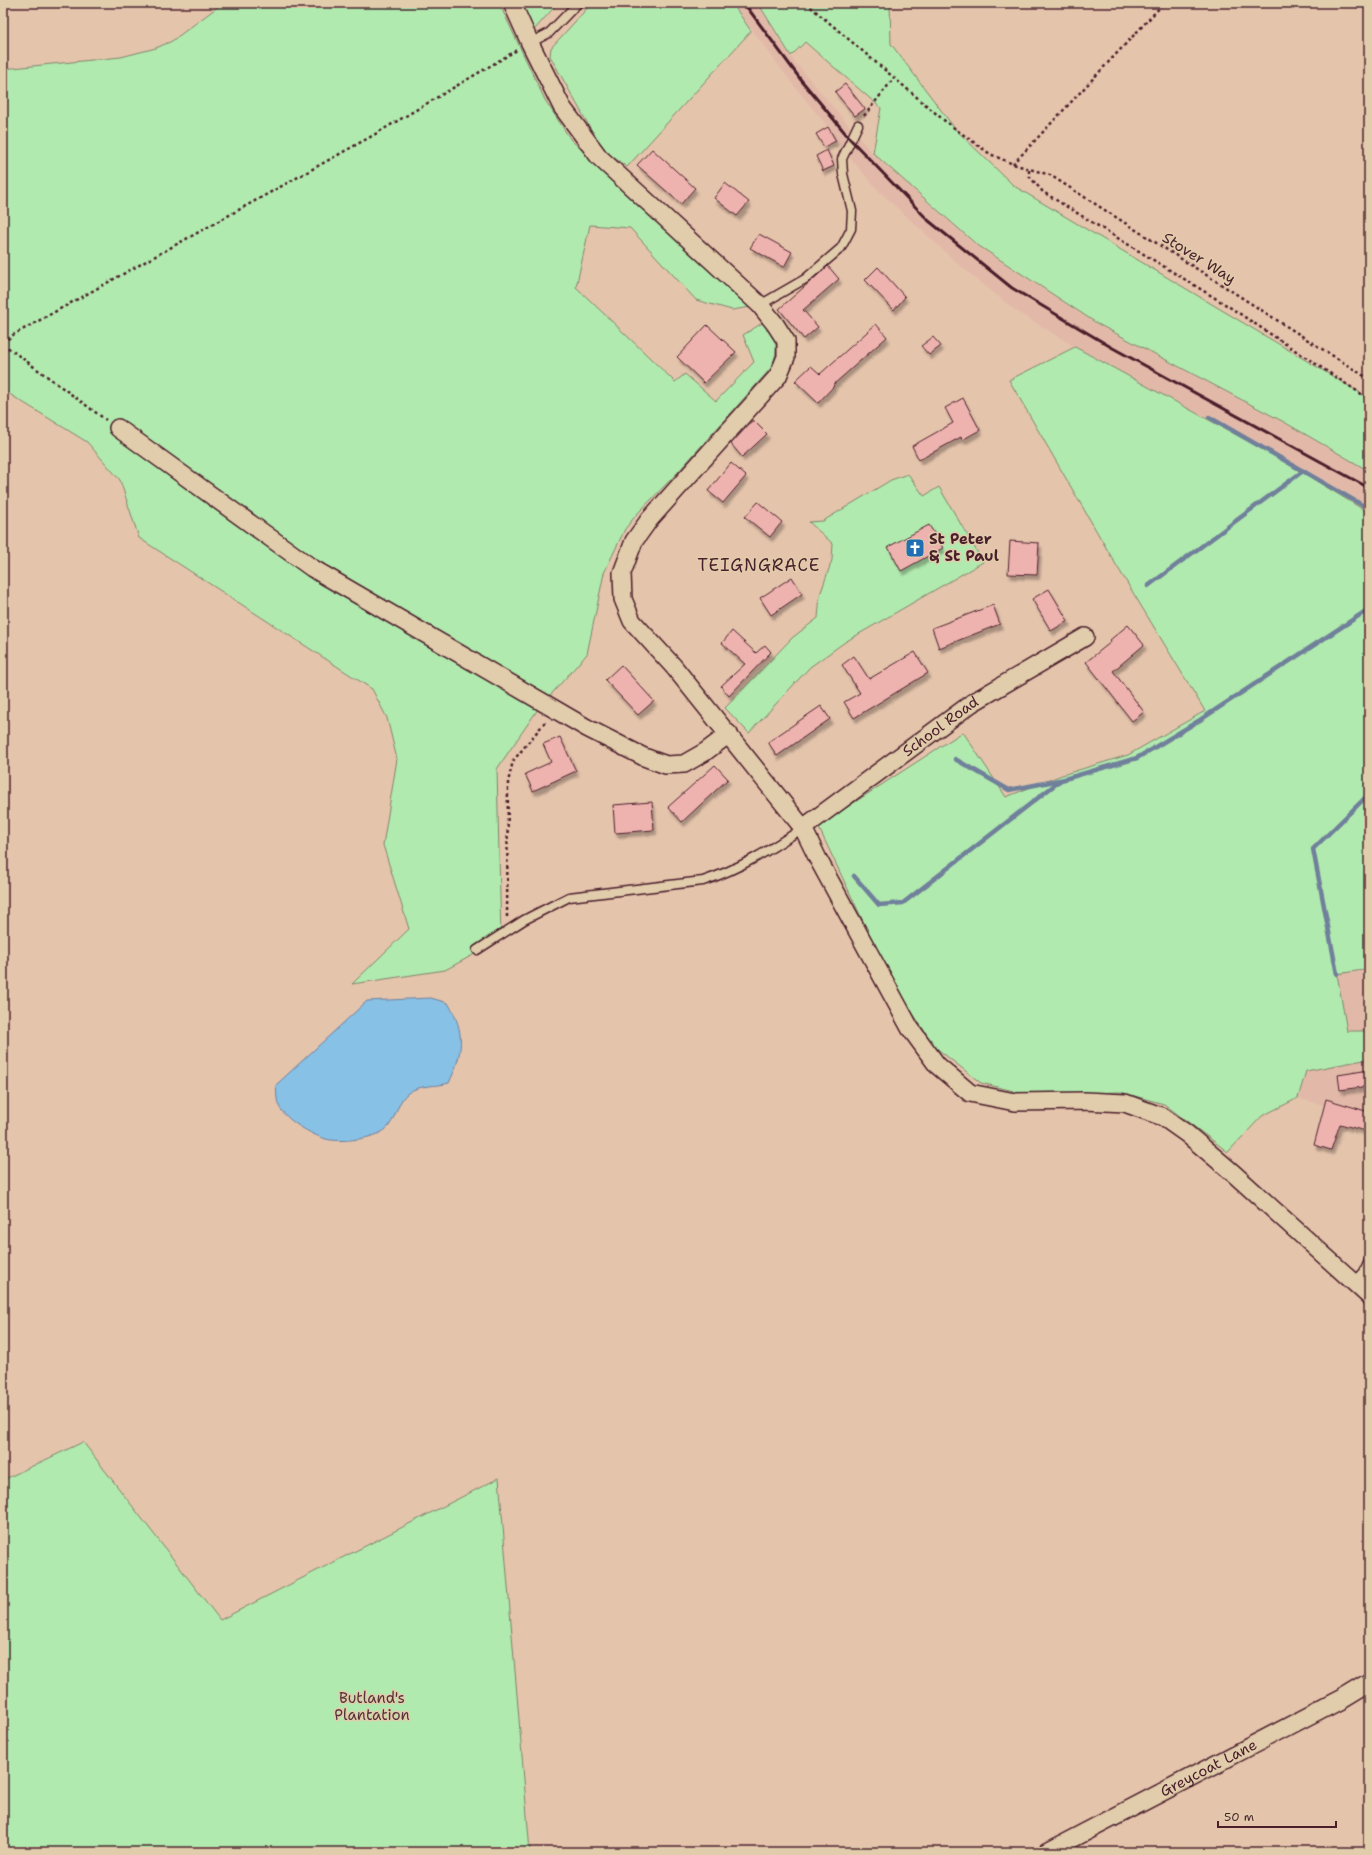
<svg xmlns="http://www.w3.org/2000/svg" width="1372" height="1855" font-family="'Shantell Sans',sans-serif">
<defs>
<filter id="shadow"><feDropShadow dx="2.5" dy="4.5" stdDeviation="1" flood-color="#0004"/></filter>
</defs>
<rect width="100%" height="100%" fill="#e5c4ac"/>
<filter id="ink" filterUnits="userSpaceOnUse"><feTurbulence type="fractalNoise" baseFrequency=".025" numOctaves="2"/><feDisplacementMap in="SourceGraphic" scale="8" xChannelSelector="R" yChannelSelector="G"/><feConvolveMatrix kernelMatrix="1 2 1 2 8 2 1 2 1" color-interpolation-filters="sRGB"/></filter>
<g filter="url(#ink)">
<!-- built -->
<g fill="#e2b9a8">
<polygon points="732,3 757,3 790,56 872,153 975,244 1097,324 1283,422 1369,471 1369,513 1275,456 1075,347 1016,311 959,265 880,192 841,148 828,127 794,86"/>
<polygon points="1369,969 1369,1031 1347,1031 1337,974"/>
<polygon points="1369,1059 1369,1118 1298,1098 1306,1071"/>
</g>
<!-- green -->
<g fill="#b1eaae" stroke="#7e846c">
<path d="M223,3H499L545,100L571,140L751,307L732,310L696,300L630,228L590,225L576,287L675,382L685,374L716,401L754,362L743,335L764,322C777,341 779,345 772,367L678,472L637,514L625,529L604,573L587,654L538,709L497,769L501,940L445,970L352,984L409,929L383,845L397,759L387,718L372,689L139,538L120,480L87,442L3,390V69L121,57L156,48L172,41Z"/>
<polygon points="522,3 558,3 533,31"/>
<polygon points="592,3 732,3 751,31 627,167 602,149 550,56 551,48"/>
<polygon points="758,3 890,3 891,44 956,130 1014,186 1369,398 1369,471 1284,422 1098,324 976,244 873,153 881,108 805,42 791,56"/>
<polygon points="1075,347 1275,456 1369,513 1369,969 1337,974 1347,1031 1369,1031 1369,1059 1306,1071 1298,1098 1262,1116 1228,1152 1164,1104 1120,1092 1030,1095 981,1083 935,1047 891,980 818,826 963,732 1006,797 1062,775 1128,755 1205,711 1115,563 1009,380"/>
<polygon points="908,474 924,496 939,487 983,562 845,642 810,667 749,733 725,708 792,638 818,618 820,595 832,560 833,544 809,522 823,521 891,480"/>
<polygon points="83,1442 220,1620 499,1478 530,1852 3,1852 3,1480"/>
</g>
<!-- water -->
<path fill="#87c1e6" stroke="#6f809b" d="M431,998L448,1003C466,1032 463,1053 449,1083C436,1087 420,1084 408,1093C397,1101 395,1122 386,1129C375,1139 340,1143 326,1139C312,1135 285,1120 279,1106C276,1101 277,1091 276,1085L367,1001Z"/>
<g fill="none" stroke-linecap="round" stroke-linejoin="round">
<!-- stream -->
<g stroke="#6f809b" stroke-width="4.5">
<polyline points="1209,417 1369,509"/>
<polyline points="1148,586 1303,471"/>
<polyline points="955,759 1009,790 1060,780"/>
<polyline points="854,876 879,905 903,903 1061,780 1137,758 1200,720 1369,609"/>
<polyline points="1337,974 1313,849 1369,794"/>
</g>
</g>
<!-- building -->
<g fill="#eeb3af" stroke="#4a1f2b" filter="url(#shadow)">
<polygon points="845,84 865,109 855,116 835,92"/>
<polygon points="828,127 836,141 824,147 816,134"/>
<polygon points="652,149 695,188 681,204 637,165"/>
<polygon points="827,150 834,166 823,171 816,156"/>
<polygon points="725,183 749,202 737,216 714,198"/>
<polygon points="759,234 792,252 784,267 750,248"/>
<polygon points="828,266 839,279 803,310 818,327 804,339 779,309"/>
<polygon points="878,267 905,297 894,310 865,280"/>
<polygon points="876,324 887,337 833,385 834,386 818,403 795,381 811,366 820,374"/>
<polygon points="707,325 736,352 704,383 677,357"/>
<polygon points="933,337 941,346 929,355 921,346"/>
<polygon points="963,398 980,430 962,440 961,437 919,460 912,446 953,423 945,408"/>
<polygon points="753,420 767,434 742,457 731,444"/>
<polygon points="731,463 746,476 723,503 708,491"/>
<polygon points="758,502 782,522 770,537 745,517"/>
<polygon points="929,525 943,548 901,571 888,547"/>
<polygon points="1010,541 1039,543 1037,575 1008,574"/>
<polygon points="792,577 802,594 771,615 760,598"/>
<polygon points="1049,589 1068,621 1051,631 1032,599"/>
<polygon points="993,605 1000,624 939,648 932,628"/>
<polygon points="1128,625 1144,645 1113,671 1144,712 1132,721 1086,662 1111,642 1110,640"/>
<polygon points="732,631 756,653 765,645 771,652 729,696 721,686 745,664 722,643"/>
<polygon points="915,652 928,673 854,718 844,702 860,693 842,665 854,656 869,679"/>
<polygon points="621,665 654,701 638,715 605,680"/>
<polygon points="821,706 830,719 777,756 768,742"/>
<polygon points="560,737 576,771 533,791 525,774 551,762 543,744"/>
<polygon points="715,765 728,779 682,822 668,807"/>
<polygon points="652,802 654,830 615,833 613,805"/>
<polygon points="1369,1070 1369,1086 1340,1090 1338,1075"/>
<polygon points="1326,1099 1369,1112 1369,1132 1340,1124 1331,1150 1314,1145"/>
</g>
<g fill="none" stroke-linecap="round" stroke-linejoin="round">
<defs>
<g id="service">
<polyline points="530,43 549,33 578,3"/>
<polyline points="760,305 805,279 841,248 851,229 852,211 843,174 842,159 858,125"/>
<path d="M477,950L524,920L569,897L703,881C740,869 771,849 803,828"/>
<polyline points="1355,1282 1364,1272 1369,1261"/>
</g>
<g id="minor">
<polyline points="512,3 530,43 562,107 599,157 760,305 775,324 786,341 786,357 778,376 649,520 634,541 622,573 623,599 632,621 674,667 803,828 818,859 910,1028 937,1065 970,1093 1015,1102 1085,1101 1125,1103 1163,1117 1187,1134 1233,1173 1369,1296"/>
<polyline points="118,428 312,568 587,728 644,757 666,765 684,764 705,752 729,734"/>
<path id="s1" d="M803,828L972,703L1085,637"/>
<path id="s2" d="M1047,1852L1341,1699L1369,1682"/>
</g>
</defs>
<!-- service casing -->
<use href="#service" stroke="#4a1f2b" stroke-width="11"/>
<!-- minor casing -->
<use href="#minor" stroke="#4a1f2b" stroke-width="20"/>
<!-- path -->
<g stroke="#4a1f2b" stroke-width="2.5" stroke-dasharray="3 3" stroke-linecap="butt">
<polyline points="806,3 946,122 990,154 1013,164 1050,175 1369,379"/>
<polyline points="864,116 894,78"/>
<polyline points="1013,164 1164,3"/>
<polyline points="1029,170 1029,176 1043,192 1228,306 1369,399"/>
<polyline points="3,343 13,335 372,136 517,50"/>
<polyline points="3,344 106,420"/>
<polyline points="507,917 508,782 513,761 545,722"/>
</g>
<!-- service -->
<use href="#service" stroke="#e1ccab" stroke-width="8"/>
<!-- minor -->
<use href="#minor" stroke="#e1ccab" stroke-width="17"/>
<!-- rail -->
<polyline stroke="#4a1f2b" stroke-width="3" points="744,3 801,80 851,140 929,221 1012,288 1111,347 1369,488"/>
</g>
</g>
<!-- icons -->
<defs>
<symbol id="church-square" viewBox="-11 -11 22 22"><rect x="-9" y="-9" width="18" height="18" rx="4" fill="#1f6fb2" stroke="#e1ccab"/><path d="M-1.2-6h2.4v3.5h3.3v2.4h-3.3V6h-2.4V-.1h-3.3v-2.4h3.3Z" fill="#fff"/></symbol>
</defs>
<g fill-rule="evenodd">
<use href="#church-square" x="904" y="537" width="22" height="22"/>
</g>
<g text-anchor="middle" stroke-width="3" stroke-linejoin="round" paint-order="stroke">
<!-- street labels -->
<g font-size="15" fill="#4a1f2b" stroke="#e1ccab">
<text transform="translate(1199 258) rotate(32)" y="5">Stover Way</text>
<text dy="5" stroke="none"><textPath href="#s1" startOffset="171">School Road</textPath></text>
<text dy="5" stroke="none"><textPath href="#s2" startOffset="182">Greycoat Lane</textPath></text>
</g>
<!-- poi labels -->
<g font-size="15" font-weight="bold" fill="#4a1f2b" stroke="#e1ccab" text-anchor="start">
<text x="929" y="544">St Peter<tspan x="929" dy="17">&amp; St Paul</tspan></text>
</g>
<!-- park labels -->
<g font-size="15" fill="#543338" stroke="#e1ccab">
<text x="372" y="1703">Butland's<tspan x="372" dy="17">Plantation</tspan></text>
</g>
<!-- quarter labels -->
<g font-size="17" letter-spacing="1" fill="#4a1f2b" stroke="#e1ccab">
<text x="759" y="571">TEIGNGRACE</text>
</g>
</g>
<!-- margin -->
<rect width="1372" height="1855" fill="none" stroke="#e1ccab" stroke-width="16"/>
<rect x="8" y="8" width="1356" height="1839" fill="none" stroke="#4a1f2b" stroke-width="1.5" filter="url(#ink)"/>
<!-- scale -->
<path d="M1218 1821v6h118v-6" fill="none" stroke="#4a1f2b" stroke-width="2"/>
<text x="1224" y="1821" font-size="12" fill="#4a1f2b" stroke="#e1ccab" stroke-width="3" paint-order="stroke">50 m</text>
</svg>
